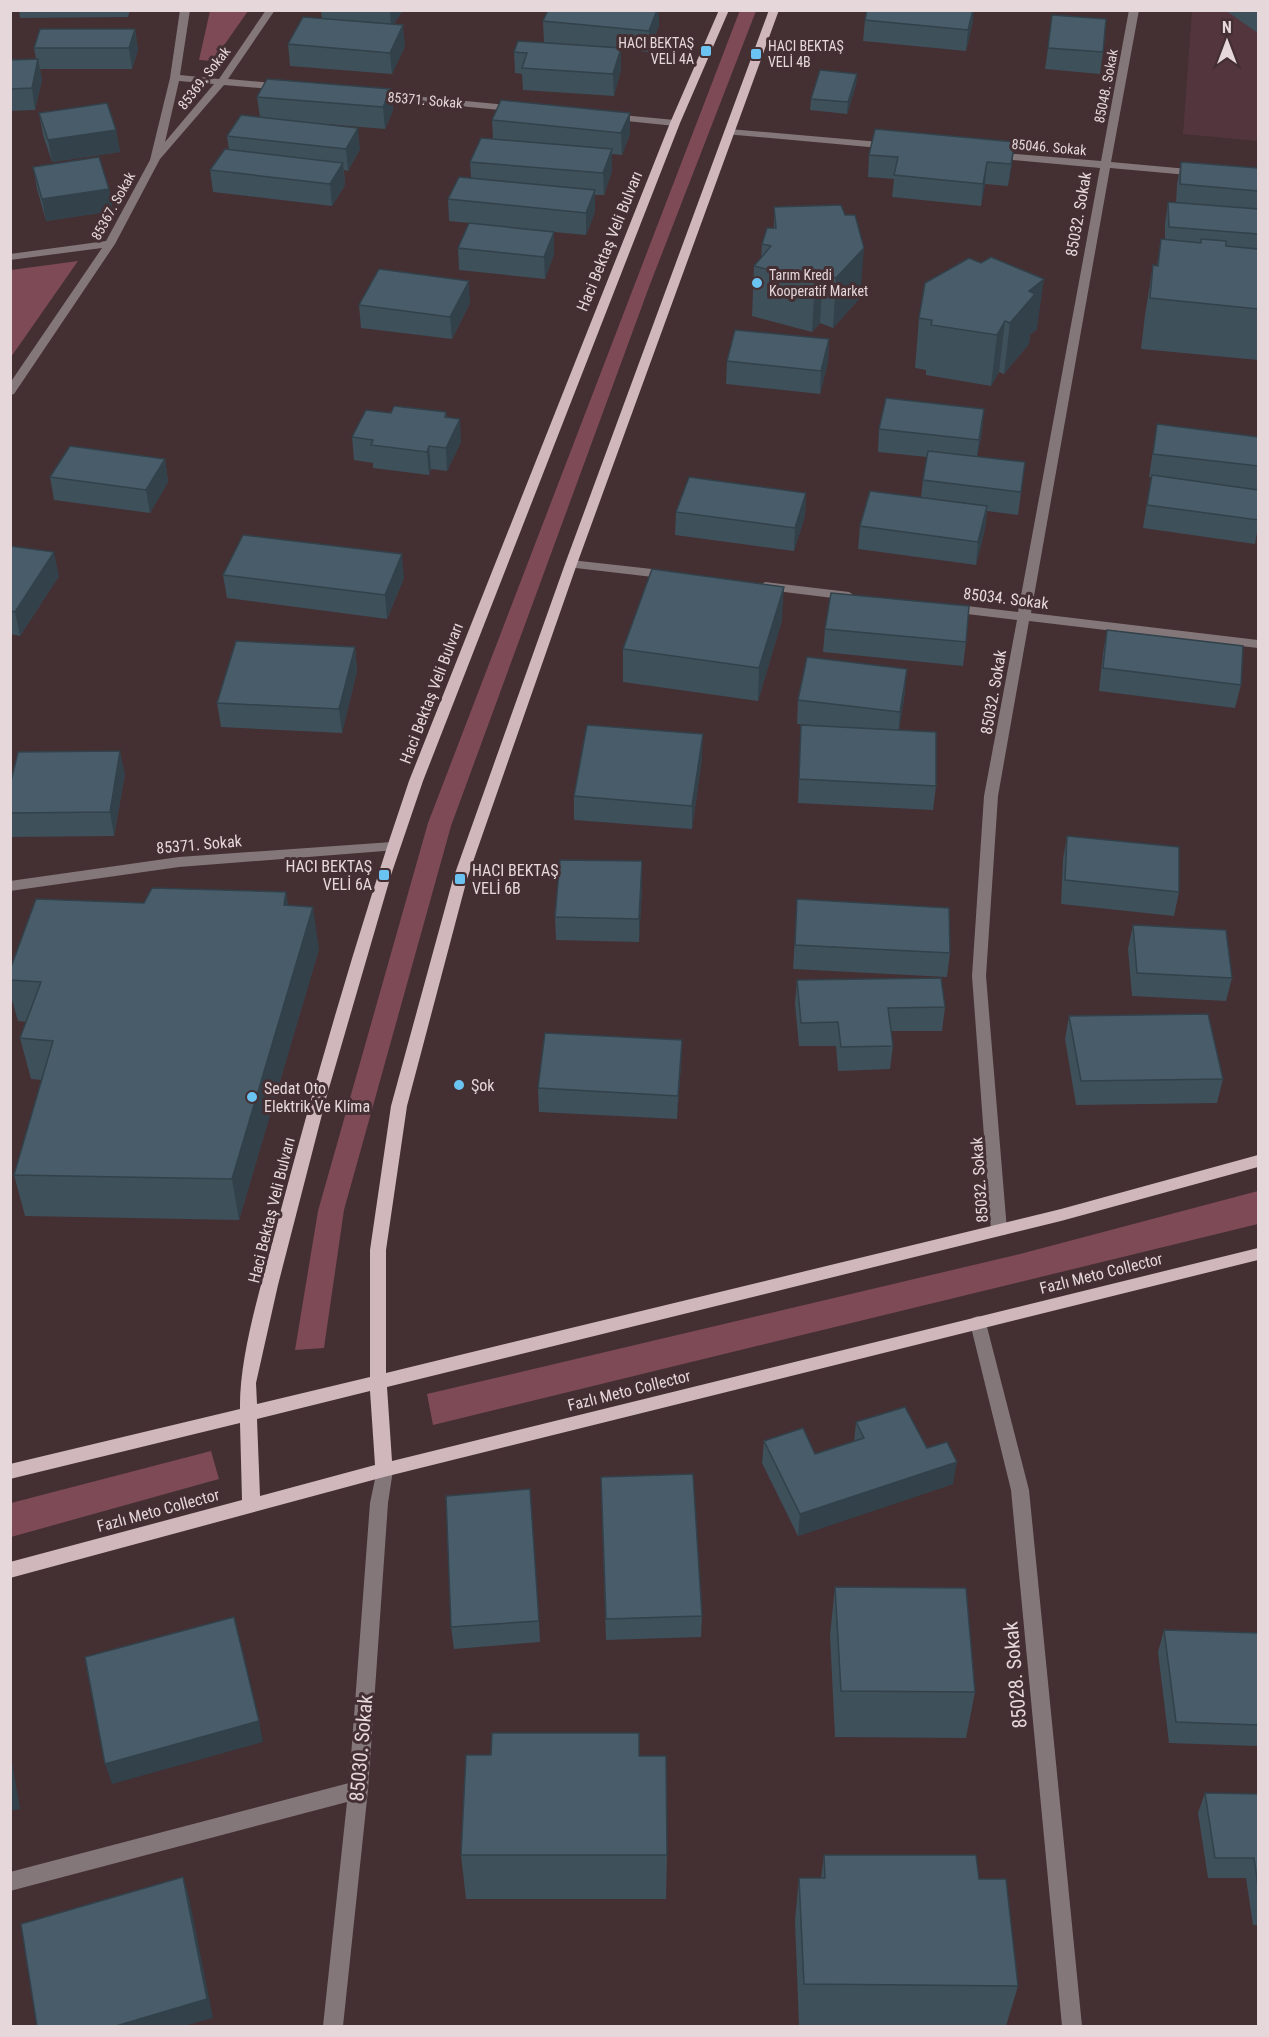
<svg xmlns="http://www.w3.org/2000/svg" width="1269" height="2037" font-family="'Roboto Condensed',sans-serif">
<rect width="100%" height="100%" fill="#442f33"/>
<!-- built -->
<polygon fill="#53363d" points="1192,11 1258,11 1258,141 1183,134"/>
<!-- green -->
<g fill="#7d4a56">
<polygon points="740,10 756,11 649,287 451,826 344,1210 324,1348 295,1350 318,1211 428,823"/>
<polygon points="210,11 248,11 213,61 199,60"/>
<polygon points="78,261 11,357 11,270"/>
<polygon points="1258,1191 1258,1224 433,1425 427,1394 1020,1254"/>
<polygon points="211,1451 219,1479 11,1537 11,1503"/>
</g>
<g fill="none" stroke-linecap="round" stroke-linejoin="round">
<!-- minor -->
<g fill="#837779" fill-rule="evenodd">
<path d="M180,10H190L180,75L219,79L266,10H275L228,79L283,84L288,87L283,90L224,85L160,159L115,244L14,394L10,395V383L102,248L10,260V254L106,241L150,160L170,78ZM179,81L214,84L165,142Z"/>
<polygon points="1129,10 1139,10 1111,162 1199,170 1204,173 1199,176 1110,168 1031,613 1258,640 1258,648 1029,621 998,796 986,976 1007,1230 1005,1235 993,1235 991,1230 972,976 984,796 1017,620 950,612 944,608 950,604 1018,612 1100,168 992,158 987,155 992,152 1101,161"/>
<polygon points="372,92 519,106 524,109 519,112 368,97 367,95"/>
<polygon points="611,114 675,120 680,123 675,126 607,119 607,115"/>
<polygon points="729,129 891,143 896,146 891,149 725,134 724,132"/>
<polygon points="571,560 670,571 676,575 670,579 567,567 565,564"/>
<polygon points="765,582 849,592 855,596 849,600 761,589 759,586"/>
<polygon points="392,842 399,847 397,850 179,867 10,891 10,881 179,857"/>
<polygon points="978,1316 984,1318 986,1323 1029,1490 1082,2026 1062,2026 1011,1490 970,1323 972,1318"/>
<polygon points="384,1463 390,1465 393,1470 388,1503 368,1790 343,2026 323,2026 347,1802 10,1891 10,1872 349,1783 370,1503 378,1465"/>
</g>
<!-- major -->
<path fill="#cfb7bc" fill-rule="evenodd" d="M719,10H729L680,123L423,781L391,875L327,1095L278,1285L256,1383L257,1404L370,1377V1250L391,1106L453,879L565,564L769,10H779L577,564L467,879L407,1106L386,1250V1373L1061,1209L1258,1155V1167L1061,1221L387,1387L392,1461L1258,1248V1260L384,1477L10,1578V1562L242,1500L240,1423L10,1479V1464L240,1409C239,1351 265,1274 279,1217C318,1070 360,925 409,781L670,123ZM370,1391L375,1465L260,1496L257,1419Z"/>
</g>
<!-- wall -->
<g fill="#3e505a">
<polygon points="19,10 130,10 128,17 20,18"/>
<polygon points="321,10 403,10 394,24 405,46 392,74 290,66 288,44 322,19"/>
<polygon points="1225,10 1258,10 1258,33"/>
<polygon points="865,20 973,21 966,51 863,41"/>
<polygon points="543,21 659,26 648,52 621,49 621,69 614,96 523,90 522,74 515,73 514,52 544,42"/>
<polygon points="135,29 138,50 132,69 40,69 42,80 35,110 10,111 10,60 36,59 34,48"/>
<polygon points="1048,48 1103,52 1100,74 1045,69"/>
<polygon points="857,74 856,85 847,114 810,110 811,99"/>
<polygon points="391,89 393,110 385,129 327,124 360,149 348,171 344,170 345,185 332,206 213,192 210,170 229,150 227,136 260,117 257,97"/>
<polygon points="501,100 630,134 622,155 612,154 612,171 604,195 595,195 595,212 586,235 554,232 554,254 545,279 459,270 458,248 469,223 449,221 448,199 471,178 470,162 493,139 492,120"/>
<polygon points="39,113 116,130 120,152 52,162 43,135"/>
<polygon points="1015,142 1012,164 1008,186 985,184 981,206 892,197 894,179 868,177 869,155"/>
<polygon points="1181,162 1258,168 1258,239 1257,249 1258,249 1258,360 1141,349 1145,315 1153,265 1157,265 1161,239 1165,240 1165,224 1168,202 1176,203 1177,184"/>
<polygon points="33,167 109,189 113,211 46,221 37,189"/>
<polygon points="774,207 860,298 833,328 820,323 812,332 752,316 754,266 761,258 762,244 774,228"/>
<polygon points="925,283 1037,329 1030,335 1029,344 1004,374 999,372 991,386 926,375 926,370 915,368 919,318"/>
<polygon points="470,303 452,339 361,328 359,305"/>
<polygon points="829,339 828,362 820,394 726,384 727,361"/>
<polygon points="984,409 982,432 977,457 1025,462 1018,515 987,511 985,529 976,565 858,549 860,526 921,497 923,480 927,457 878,452 879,429"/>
<polygon points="446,412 447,417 461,442 447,471 431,469 429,475 373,468 373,463 354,460 352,437"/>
<polygon points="1157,424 1258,437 1258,527 1255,544 1143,528 1151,477 1149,477"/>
<polygon points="165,459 168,482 150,513 54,500 50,477"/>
<polygon points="806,493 805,516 794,551 675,535 676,512"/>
<polygon points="10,546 59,576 20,636 10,634"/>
<polygon points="223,575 404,578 387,619 227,598"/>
<polygon points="782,620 758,701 623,682 623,649"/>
<polygon points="825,629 966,642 963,666 823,652"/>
<polygon points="1107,630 1241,685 1235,708 1099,691 1103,653"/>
<polygon points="355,647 357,671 342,733 221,727 217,703"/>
<polygon points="905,692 899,730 936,786 933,810 798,803 801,725 819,726 797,724 798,700"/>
<polygon points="702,758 692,829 574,820 574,796"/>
<polygon points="125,774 114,836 10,837 10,786"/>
<polygon points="1067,836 1179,892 1174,916 1061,904 1063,859"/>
<polygon points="642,885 639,942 556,940 555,917"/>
<polygon points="286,892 288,906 319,949 239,1220 25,1216 14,1175 42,1080 31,1079 20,1038 27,1022 18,1021 10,993 10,970 144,903"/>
<polygon points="797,899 950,953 947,977 793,969"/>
<polygon points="1133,925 1232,978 1226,1001 1132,996 1128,949"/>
<polygon points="797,980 945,1007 942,1031 891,1031 893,1046 890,1069 838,1071 836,1046 799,1046 795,1004"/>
<polygon points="1069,1016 1223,1079 1217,1103 1076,1105 1065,1039"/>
<polygon points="682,1040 681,1063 677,1119 539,1112 538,1088"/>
<polygon points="856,1422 927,1448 953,1484 798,1536 762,1463 764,1441 815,1454 854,1442"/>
<polygon points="601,1477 702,1616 701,1637 606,1640"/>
<polygon points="835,1587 975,1692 966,1738 835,1737 830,1635"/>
<polygon points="539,1621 540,1642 454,1649 451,1627"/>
<polygon points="1164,1630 1258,1633 1258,1746 1169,1743 1158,1652"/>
<polygon points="639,1756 667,1855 666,1899 466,1899 461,1855"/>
<polygon points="1205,1793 1258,1794 1258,1925 1253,1925 1246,1878 1208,1878 1198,1813"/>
<polygon points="824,1855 979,1879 1018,1986 1006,2026 799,2026 795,1921 799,1878 821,1878"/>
</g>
<!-- shaded-wall -->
<g fill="#32414a">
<polygon points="390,10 403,10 391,28"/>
<polygon points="657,10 659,10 659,26 648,52 649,31"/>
<polygon points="973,10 974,10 973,21 966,51 968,30"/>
<polygon points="403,25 405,46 392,74 390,53"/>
<polygon points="135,29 138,50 132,69 129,48"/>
<polygon points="621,48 621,69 614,96 613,74"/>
<polygon points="38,59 42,80 35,110 32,88"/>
<polygon points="857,74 856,85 847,114 848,102"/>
<polygon points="391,89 393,110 385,129 383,107"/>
<polygon points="630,113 630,134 622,155 621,133"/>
<polygon points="358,128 360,149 348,171 346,149"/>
<polygon points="116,130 120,152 52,162 48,140"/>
<polygon points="1015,142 1012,164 1008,186 1011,164"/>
<polygon points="612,149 612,171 604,195 603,173"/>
<polygon points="987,162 985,184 981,206 983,184"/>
<polygon points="343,163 345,185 332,206 330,184"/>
<polygon points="109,189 113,211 46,221 42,199"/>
<polygon points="595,190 595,212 586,235 586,213"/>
<polygon points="554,232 554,254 545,279 544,257"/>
<polygon points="864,248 860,298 833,328 836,278"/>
<polygon points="823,273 820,323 812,332 815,281"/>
<polygon points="1044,279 1037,329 1030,335 1029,344 1004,374 1010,323 1029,291"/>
<polygon points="469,281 470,303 452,339 450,317"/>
<polygon points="1005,321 999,372 991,386 997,335"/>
<polygon points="829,339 828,362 820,394 821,371"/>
<polygon points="984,409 982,432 976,463 979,440"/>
<polygon points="460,419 461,442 447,471 446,448"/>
<polygon points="429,446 431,469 429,475 427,452"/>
<polygon points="165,459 168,482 150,513 146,490"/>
<polygon points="806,493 805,516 794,551 795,528"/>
<polygon points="987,506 985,529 976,565 978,542"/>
<polygon points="54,552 59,576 20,636 15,612"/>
<polygon points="402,554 404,578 387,619 385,595"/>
<polygon points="784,587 782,620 758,701 759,668"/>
<polygon points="355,647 357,671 342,733 339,709"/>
<polygon points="907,669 905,692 898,736 900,712"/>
<polygon points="703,734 702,758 692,829 692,806"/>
<polygon points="120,751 125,774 114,836 110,812"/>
<polygon points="642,861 642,885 639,942 639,919"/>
<polygon points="286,892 292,933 284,905"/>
<polygon points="313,907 319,949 239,1220 232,1179"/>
<polygon points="682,1040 681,1063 677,1119 678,1096"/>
<polygon points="957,1462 953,1484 798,1536 800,1514"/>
<polygon points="259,1721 263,1742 112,1784 105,1764"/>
<polygon points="10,1749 20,1809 10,1811"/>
<polygon points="183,1877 189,1897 213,2018 184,2026 116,2026"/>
</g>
<!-- building -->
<g fill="#485d69" stroke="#32414a" stroke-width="1.5">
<polygon points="548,10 657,10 649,31 543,21"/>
<polygon points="867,10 973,10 968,30 865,20"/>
<polygon points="1052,15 1106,19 1103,52 1048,48"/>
<polygon points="303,17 403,25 390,53 288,44"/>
<polygon points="40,29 135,29 129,48 34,48"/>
<polygon points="518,41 621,48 613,74 522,68 527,53 514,52"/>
<polygon points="38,59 32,88 10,89 10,60"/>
<polygon points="820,70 857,74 848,102 811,99"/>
<polygon points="267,79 391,89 383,107 257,97"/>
<polygon points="501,100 630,113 621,133 492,120"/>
<polygon points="107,103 116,130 48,140 39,113"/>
<polygon points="241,115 358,128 346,149 227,136"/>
<polygon points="875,129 1015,142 1011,164 987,162 983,184 894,175 898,157 869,155"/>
<polygon points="481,138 612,149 603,173 470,162"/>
<polygon points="225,149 343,163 330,184 210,170"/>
<polygon points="99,157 109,189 42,199 33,167"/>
<polygon points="1181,162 1258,168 1258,191 1180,184"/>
<polygon points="459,177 595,190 586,213 448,199"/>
<polygon points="1168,202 1258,209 1258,234 1169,227"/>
<polygon points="841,205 845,215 855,215 864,248 836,278 823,273 815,281 754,266 771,246 762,244 767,228 776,228 774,207"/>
<polygon points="469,223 554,232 544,257 458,248"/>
<polygon points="1161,239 1201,243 1201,239 1226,241 1226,246 1258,249 1258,309 1150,298 1153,265 1158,266"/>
<polygon points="991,257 1044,279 1029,291 1035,294 1010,323 1005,321 997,335 931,325 932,320 919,318 925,283 969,258 981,263"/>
<polygon points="379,269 469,281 450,317 359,305"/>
<polygon points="735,330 829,339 821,371 727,361"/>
<polygon points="886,398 984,409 979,440 879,429"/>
<polygon points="394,406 446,412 445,417 460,419 446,448 429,446 427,452 371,445 373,440 352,437 366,410 391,413"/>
<polygon points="1157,424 1258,437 1258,466 1153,454"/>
<polygon points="70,446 165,459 146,490 50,477"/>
<polygon points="928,451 1025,462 1021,492 923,480"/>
<polygon points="1152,475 1258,490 1258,520 1147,505"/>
<polygon points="689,477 806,493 795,528 676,512"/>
<polygon points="870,491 987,506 978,542 860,526"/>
<polygon points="243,535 402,554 385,595 223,575"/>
<polygon points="10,546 54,552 15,612 10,611"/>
<polygon points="652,569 784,587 759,668 623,649"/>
<polygon points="831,593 969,606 966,642 825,629"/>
<polygon points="1107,630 1243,646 1241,685 1103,668"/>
<polygon points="236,641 355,647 339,709 217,703"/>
<polygon points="807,657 907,669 900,712 798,700"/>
<polygon points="587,725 703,734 692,806 574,796"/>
<polygon points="801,725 936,732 936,786 799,779"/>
<polygon points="120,751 110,812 10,813 10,786 18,752"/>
<polygon points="1067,836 1179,847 1179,892 1065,880"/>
<polygon points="560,860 642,861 639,919 555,917"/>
<polygon points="152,888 286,892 284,905 313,907 232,1179 14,1175 53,1041 20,1038 41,982 10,980 10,970 36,899 144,903"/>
<polygon points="797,899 949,908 950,953 795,945"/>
<polygon points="1133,925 1226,930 1232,978 1137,973"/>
<polygon points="941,978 945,1007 888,1008 893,1046 841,1047 838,1022 801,1023 797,980"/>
<polygon points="1208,1014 1223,1079 1081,1081 1069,1016"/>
<polygon points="545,1033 682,1040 678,1096 538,1088"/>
<polygon points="905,1407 927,1448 947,1442 957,1462 800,1514 764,1441 803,1428 815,1454 864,1438 856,1422"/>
<polygon points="693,1474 702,1616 606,1619 601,1477"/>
<polygon points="530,1489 539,1621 451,1627 446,1496"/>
<polygon points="835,1587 966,1588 975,1692 841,1691"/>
<polygon points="234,1617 259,1721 105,1764 85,1657"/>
<polygon points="1164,1630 1258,1633 1258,1725 1176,1722"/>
<polygon points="492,1733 639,1733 639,1756 666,1756 667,1855 461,1855 466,1755 491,1755"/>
<polygon points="1205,1793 1258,1794 1258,1886 1254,1858 1215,1858"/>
<polygon points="824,1855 976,1855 979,1879 1006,1879 1018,1986 804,1984 799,1878 825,1878"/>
<polygon points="183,1877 207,1999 116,2026 37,2026 21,1924"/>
</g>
<!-- markers -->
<g fill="#6bc3f2" stroke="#442f33" stroke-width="2">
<rect x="700" y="45" width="12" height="12" rx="3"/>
<rect x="750" y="48" width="12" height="12" rx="3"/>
<circle cx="757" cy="283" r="6"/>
<rect x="378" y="869" width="12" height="12" rx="3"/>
<rect x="454" y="873" width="12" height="12" rx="3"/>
<circle cx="459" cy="1085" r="6"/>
<circle cx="252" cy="1097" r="6"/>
</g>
<g text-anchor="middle" stroke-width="6" stroke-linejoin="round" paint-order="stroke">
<!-- far-poi labels -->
<g font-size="14" fill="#e5d7da" stroke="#442f33" text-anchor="start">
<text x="694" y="48" text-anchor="end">HACI BEKTAŞ<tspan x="694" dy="16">VELİ 4A</tspan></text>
<text x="768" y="51">HACI BEKTAŞ<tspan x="768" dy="16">VELİ 4B</tspan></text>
<text x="769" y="280">Tarım Kredi<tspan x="769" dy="16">Kooperatif Market</tspan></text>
</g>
<!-- far-street labels -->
<g font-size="14" fill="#e5d7da" stroke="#442f33">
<text transform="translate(204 78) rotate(-52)" y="5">85369. Sokak</text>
<text transform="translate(1106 86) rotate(-79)" y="5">85048. Sokak</text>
<text transform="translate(425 100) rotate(5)" y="5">85371. Sokak</text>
<text transform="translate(1049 147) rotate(5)" y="5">85046. Sokak</text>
<text transform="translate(113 206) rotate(-61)" y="5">85367. Sokak</text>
</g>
<!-- street labels -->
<g font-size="16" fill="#e5d7da" stroke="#442f33">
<text transform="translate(1078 214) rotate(-80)" y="6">85032. Sokak</text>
<text transform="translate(609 241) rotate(-68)" y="6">Haci Bektaş Veli Bulvarı</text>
<text transform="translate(1006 598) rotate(7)" y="6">85034. Sokak</text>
<text transform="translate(993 692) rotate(-80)" y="6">85032. Sokak</text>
<text transform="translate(431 693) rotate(-69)" y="6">Haci Bektaş Veli Bulvarı</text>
<text transform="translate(199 844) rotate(-5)" y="6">85371. Sokak</text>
<text transform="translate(979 1180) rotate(-94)" y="6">85032. Sokak</text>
<text transform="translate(271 1210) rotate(-76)" y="6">Haci Bektaş Veli Bulvarı</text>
<text transform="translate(1101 1273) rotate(-14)" y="6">Fazlı Meto Collector</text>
<text transform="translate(629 1390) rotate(-14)" y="6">Fazlı Meto Collector</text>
<text transform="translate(158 1510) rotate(-15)" y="6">Fazlı Meto Collector</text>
</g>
<!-- poi labels -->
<g font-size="16" fill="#e5d7da" stroke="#442f33" text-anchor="start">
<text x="372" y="872" text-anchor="end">HACI BEKTAŞ<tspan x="372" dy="18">VELİ 6A</tspan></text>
<text x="472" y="876">HACI BEKTAŞ<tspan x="472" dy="18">VELİ 6B</tspan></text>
<text x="471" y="1091">Şok</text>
<text x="264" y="1094">Sedat Oto<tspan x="264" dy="18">Elektrik Ve Klima</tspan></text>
</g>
<!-- near-street labels -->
<g font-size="20" fill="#e5d7da" stroke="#442f33">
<text transform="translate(1015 1675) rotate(-95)" y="7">85028. Sokak</text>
<text transform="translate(361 1748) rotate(-85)" y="7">85030. Sokak</text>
</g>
</g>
<!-- border -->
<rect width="1269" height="2037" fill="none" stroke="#e5d7da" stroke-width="24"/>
<!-- north arrow -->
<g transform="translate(1227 42)" stroke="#442f33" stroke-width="4.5" paint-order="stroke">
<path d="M0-4.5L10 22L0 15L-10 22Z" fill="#e5d7da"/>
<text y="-9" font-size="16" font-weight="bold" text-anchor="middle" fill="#e5d7da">N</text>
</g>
</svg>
